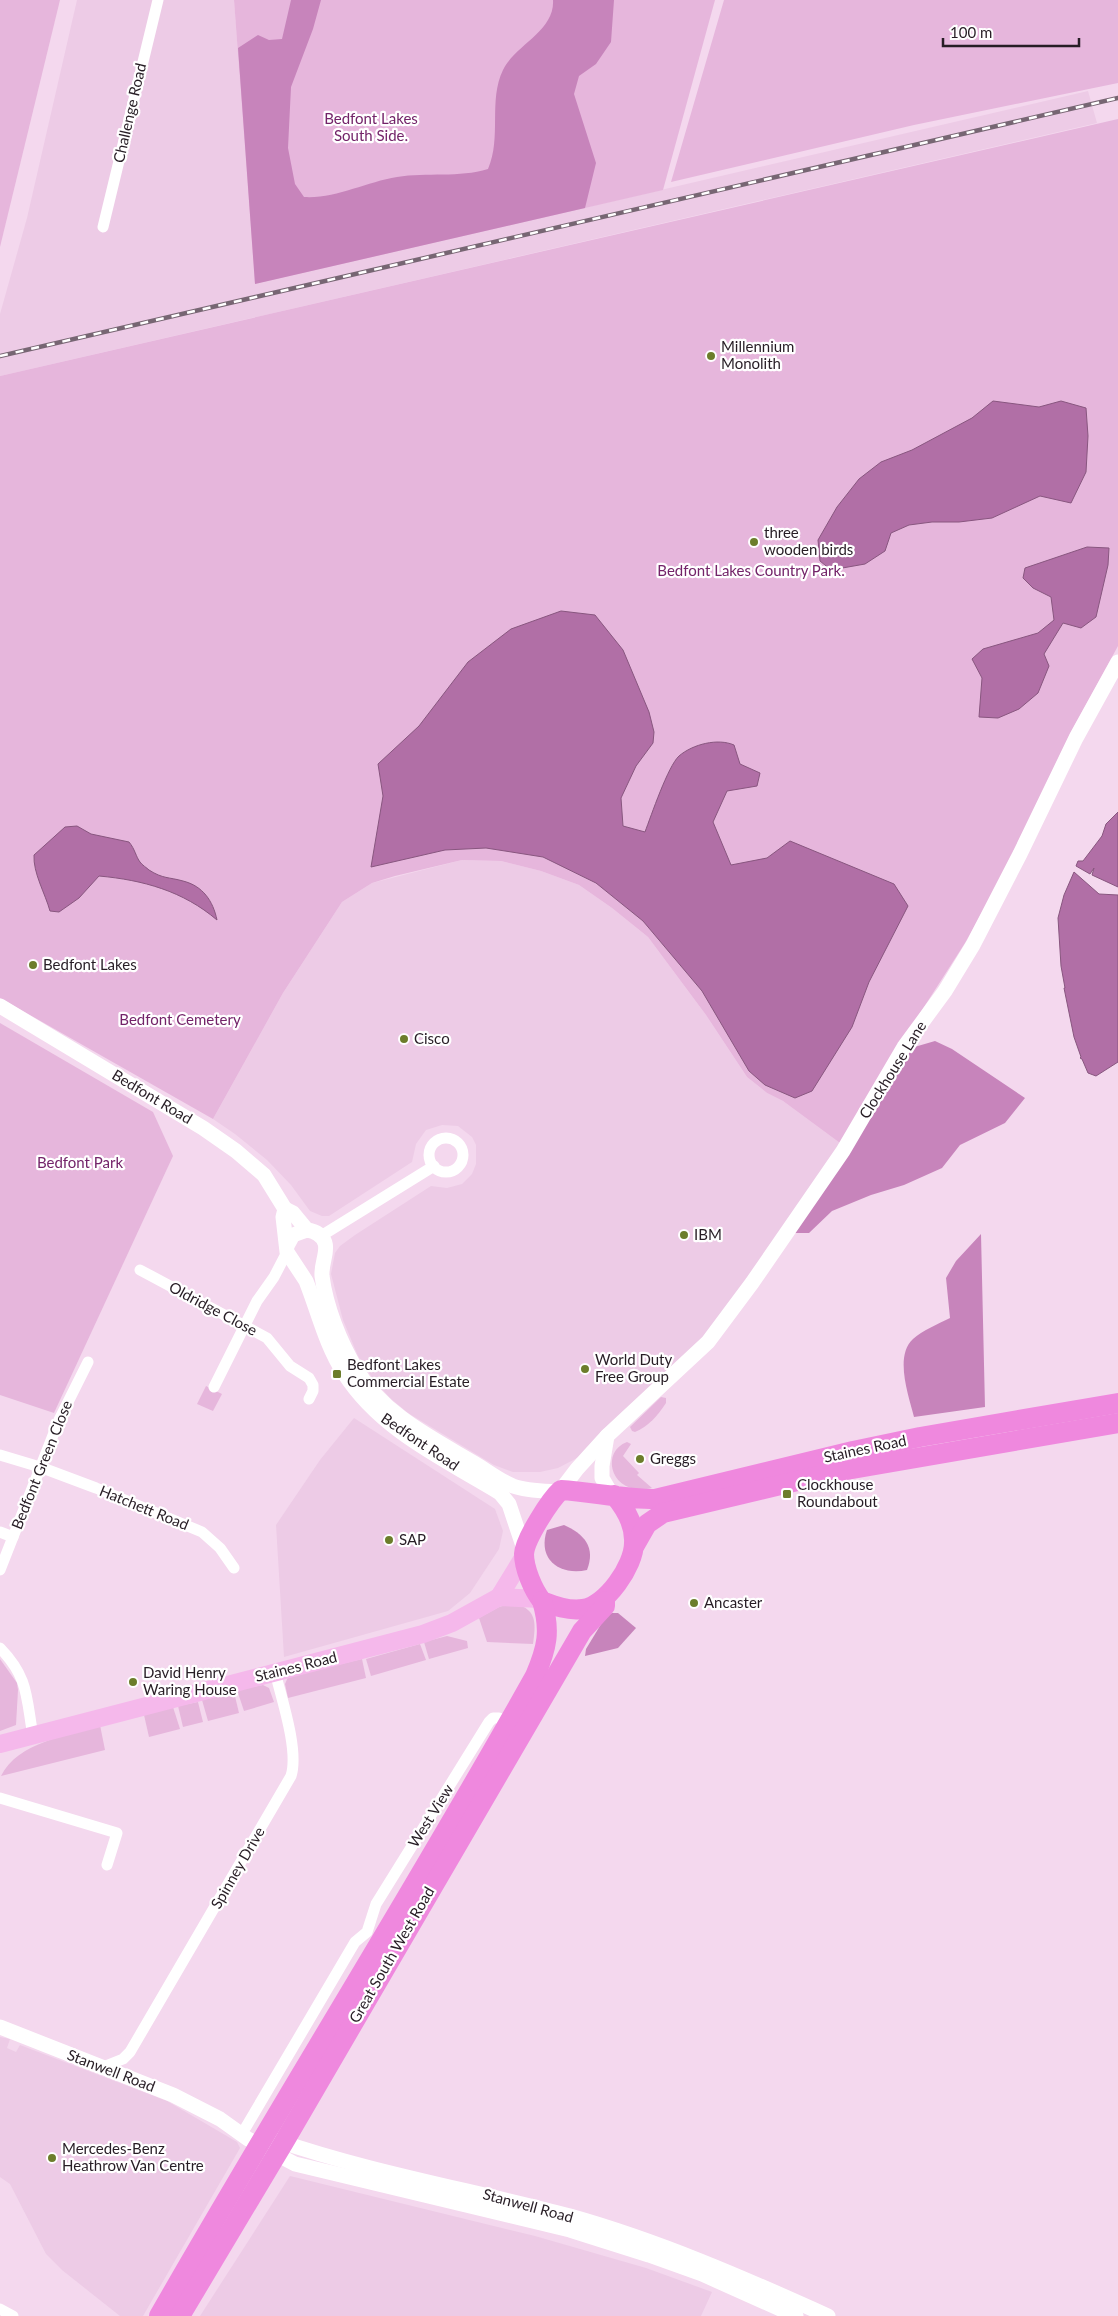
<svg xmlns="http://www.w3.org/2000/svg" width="1118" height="2316" font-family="Lato,sans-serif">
<rect width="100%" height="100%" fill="#f4d8ee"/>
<!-- built -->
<g fill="#edcbe6">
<polygon points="77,0 234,0 255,284 1088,91 1097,123 0,376 0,314 27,218"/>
<polygon points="462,860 501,861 541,871 579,885 612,908 648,937 706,1015 747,1077 767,1093 783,1101 840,1143 730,1322 604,1444 558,1468 540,1472 513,1472 494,1465 408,1413 390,1398 373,1379 358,1356 343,1320 331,1274 335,1253 340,1246 355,1235 431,1186 447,1188 462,1184 472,1174 476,1164 476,1145 472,1137 458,1126 442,1125 426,1130 416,1144 412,1162 329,1216 322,1216 310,1211 291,1185 267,1160 235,1134 213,1119 283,993 342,902 372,883"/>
<polygon points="354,1418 495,1509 503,1531 499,1549 470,1593 448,1611 284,1657 276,1525 320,1460"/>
<polygon points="0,2037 10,2039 7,2048 16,2052 20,2045 167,2101 237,2142 240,2148 143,2316 120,2316 62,2270 46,2254 10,2184 0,2177"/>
<polygon points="290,2176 535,2236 646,2268 712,2292 701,2316 200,2316"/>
</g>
<!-- green -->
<g fill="#e6b6dc">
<polygon points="0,0 60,0 0,247"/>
<polygon points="234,0 715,0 663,190 255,284"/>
<polygon points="724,0 1118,0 1118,83 914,125 671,182"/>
<polygon points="1118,119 1118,646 1072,730 1001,878 965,943 899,1046 840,1143 783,1101 767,1093 747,1077 706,1015 648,937 612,908 579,885 541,871 501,861 462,860 395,876 372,883 342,902 283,993 213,1119 0,998 0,376"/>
<polygon points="0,1023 153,1112 173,1156 54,1413 0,1395"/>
<polygon points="206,1386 222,1394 213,1411 197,1404"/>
<path d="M661,1397L666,1398V1403C658,1415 648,1427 635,1432L632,1431L630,1427Z"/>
<path d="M627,1442L631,1444L623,1456L639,1473L637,1475L652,1488C611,1498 599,1452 627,1442Z"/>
<path d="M513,1603C537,1609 536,1622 533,1644L487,1642L479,1618L499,1607Z"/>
<polygon points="447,1636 467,1641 468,1648 429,1659 424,1642"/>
<polygon points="420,1644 426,1660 371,1676 366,1659"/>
<polygon points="0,1659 17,1683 18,1690 16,1725 0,1731"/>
<polygon points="362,1659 366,1678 288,1698 285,1684 288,1677"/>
<polygon points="263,1685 269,1688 274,1702 244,1711 237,1690"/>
<polygon points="234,1692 239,1713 208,1721 202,1700"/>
<polygon points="198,1702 203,1722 183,1727 178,1706"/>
<polygon points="173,1707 180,1729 149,1737 144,1715"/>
<path d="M100,1725L105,1750L1,1776C18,1742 67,1736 100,1725Z"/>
</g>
<!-- forest -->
<g fill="#c784bb">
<path d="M291,0H321L313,29L291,87L288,148L295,184L304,197C335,199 366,182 397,177C427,172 459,178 488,169C502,137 488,101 503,70C515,45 555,31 553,0H614L611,42L596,64L579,76L574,94L596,163L585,208L255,284L238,48L258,35L269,40L282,39Z"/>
<polygon points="935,1041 952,1049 1025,1098 1005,1123 960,1145 942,1168 904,1185 871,1195 832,1211 809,1233 793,1233 911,1048"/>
<path d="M981,1234L985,1407L914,1417C909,1397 894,1356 913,1339C923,1330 938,1324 950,1318L946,1278L956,1261Z"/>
<path d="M564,1525C584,1534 596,1547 587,1570C559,1576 537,1559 547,1530Z"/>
<polygon points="612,1613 618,1613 636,1628 618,1648 585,1656 586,1649 606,1616"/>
</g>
<!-- water -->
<g fill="#b16fa6" stroke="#88567f">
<polygon points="993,401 1039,407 1061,401 1086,408 1088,436 1086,472 1071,503 1040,496 992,518 959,522 932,522 909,525 891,533 885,551 865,564 831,570 820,561 818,540 837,507 859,479 881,462 912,450 972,418"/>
<polygon points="1087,547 1109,548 1108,565 1096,617 1081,628 1063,623 1044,654 1049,666 1038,693 1019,709 998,718 979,717 982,678 972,659 983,649 1038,633 1054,620 1051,597 1033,588 1023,578 1025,568"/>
<path d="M561,611L595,615L623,650L649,712L654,732L653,743L636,766L621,798L623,826L645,832C651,816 668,766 679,756C693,744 718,738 734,745L740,764L760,773L757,786L727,791L713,822L731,865L767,858L790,841L894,884L908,906L869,982L852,1027L812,1091L795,1098L765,1085L749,1071L702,991L643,921L596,883L543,857L486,848L445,850L371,867L383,796L378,764L419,726L468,662L511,629Z"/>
<polygon points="1118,812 1118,887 1092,875 1094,868 1090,874 1076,866 1078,861 1083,861 1102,836 1106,824"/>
<path d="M77,826L91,834L129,842C135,849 136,857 140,862C142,865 147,868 149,870C163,879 169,877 183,881C203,886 213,901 217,920C183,891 143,880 99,876L79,898L59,912L50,911C45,893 33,873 34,855L65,827Z"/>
<polygon points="1074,872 1099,894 1118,895 1118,1062 1096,1076 1088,1073 1082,1059 1080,1058 1081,1057 1074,1037 1064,988 1065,988 1061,966 1058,918 1064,895"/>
</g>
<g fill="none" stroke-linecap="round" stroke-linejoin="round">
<!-- street -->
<g stroke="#fff" stroke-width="11">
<polyline points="103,227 158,0"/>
<circle cx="446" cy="1155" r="17"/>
<polyline points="321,1236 434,1166"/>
<polyline points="140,1270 267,1338 290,1366 309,1378 313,1385 313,1391 309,1399"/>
<polyline points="214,1387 257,1301 274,1277 287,1252"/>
<polyline points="0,1455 40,1467 96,1488 202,1532 220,1548 234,1568"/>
<polyline points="0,1532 13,1537"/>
<polyline points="0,1570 59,1420 88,1362"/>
<path d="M0,1648C29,1678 26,1697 33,1736"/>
<polyline points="0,1798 117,1833 107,1865"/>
<path d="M103,2067L123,2059L130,2052L291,1776C299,1751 282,1700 275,1672"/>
<polyline points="246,2127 355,1942 367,1932 376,1904 489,1722 493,1718 499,1718 509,1723"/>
<polyline points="0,2309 13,2316"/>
</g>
<!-- secondary -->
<g stroke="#fff" stroke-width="15">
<path d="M0,1006L203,1128L236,1151L264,1175L285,1209L283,1217L287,1252L306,1281C318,1311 326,1346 344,1373C380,1430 444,1459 500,1493L509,1504L525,1552"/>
<polyline points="285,1209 293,1213 307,1230"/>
<path d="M287,1246L293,1235L307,1230C315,1231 322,1235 325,1243C328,1252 321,1264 322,1276C326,1307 340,1342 356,1369C383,1414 430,1437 474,1463C486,1470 500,1481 513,1486C527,1491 544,1491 559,1492"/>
<polyline points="607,1436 602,1466 602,1478 612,1495"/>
<polyline points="561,1490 577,1469 607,1436 708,1342 752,1283 843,1151 904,1047 945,991 973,945 1020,854 1076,738 1118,662"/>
<polyline points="0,2027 173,2095 220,2119 248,2139 295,2164 570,2230 649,2255 702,2274 796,2316"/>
<path d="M276,2140C372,2173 472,2190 570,2216C659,2241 744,2278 828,2316"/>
</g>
<!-- primary -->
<g stroke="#f5b8eb" stroke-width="18">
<polyline points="499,1597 524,1556"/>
<polyline points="0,1744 423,1634 452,1623 499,1597 540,1599"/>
</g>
<!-- highway -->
<g stroke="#ef88de" stroke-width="20">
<path d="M614,1495C626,1509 635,1525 634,1543C634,1566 606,1606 583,1609C568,1611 555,1606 542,1601C533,1590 524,1568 524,1554C525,1539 550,1500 561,1490C592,1492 624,1499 655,1499L853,1451L920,1437L1118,1403"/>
<polyline points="635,1545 647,1524 663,1513 835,1472 1118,1423"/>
<path d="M159,2316C282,2101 414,1892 535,1676C547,1648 551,1631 542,1601"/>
<polyline points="180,2316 284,2142 582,1631 605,1606 605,1601"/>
</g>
<defs>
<polyline id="rail" points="0,356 1118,98"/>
</defs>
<!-- rail casing -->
<use href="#rail" stroke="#776673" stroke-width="4.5"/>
<!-- rail -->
<use href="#rail" stroke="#fff" stroke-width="2.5" stroke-dasharray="8" stroke-linecap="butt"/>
</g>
<!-- markers -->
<g fill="#6c7d2b" stroke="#fff" stroke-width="2">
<circle cx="711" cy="356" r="5"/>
<circle cx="754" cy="542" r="5"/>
<circle cx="33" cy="965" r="5"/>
<circle cx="404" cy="1039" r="5"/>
<circle cx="684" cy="1235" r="5"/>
<circle cx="585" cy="1369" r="5"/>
<rect x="332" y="1369" width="10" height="10" rx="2.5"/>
<circle cx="640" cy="1459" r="5"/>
<rect x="782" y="1489" width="10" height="10" rx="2.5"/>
<circle cx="389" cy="1540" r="5"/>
<circle cx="694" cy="1603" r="5"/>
<circle cx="133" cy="1682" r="5"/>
<circle cx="52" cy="2158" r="5"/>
</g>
<g text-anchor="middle" stroke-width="4.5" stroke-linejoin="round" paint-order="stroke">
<!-- street labels -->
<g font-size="15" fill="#271d25" stroke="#fff">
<text transform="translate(130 113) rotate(-77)" y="5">Challenge Road</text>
<text transform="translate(893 1070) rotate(-58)" y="5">Clockhouse Lane</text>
<text transform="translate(152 1097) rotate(31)" y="5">Bedfont Road</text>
<text transform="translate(213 1309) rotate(28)" y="5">Oldridge Close</text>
<text transform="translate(420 1442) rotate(34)" y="5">Bedfont Road</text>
<text transform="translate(865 1449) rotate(-12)" y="5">Staines Road</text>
<text transform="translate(42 1465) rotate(-68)" y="5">Bedfont Green Close</text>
<text transform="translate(144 1508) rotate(22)" y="5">Hatchett Road</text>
<text transform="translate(296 1667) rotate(-14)" y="5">Staines Road</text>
<text transform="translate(431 1816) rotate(-58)" y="5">West View</text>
<text transform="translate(238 1868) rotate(-60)" y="5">Spinney Drive</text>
<text transform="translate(392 1955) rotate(-60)" y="5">Great South West Road</text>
<text transform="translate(111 2071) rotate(21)" y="5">Stanwell Road</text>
<text transform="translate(528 2206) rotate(15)" y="5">Stanwell Road</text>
</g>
<!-- park labels -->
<g font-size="15" fill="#732369" stroke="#fff">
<text x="371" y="124">Bedfont Lakes<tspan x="371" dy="17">South Side.</tspan></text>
<text x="751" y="576">Bedfont Lakes Country Park.</text>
<text x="180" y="1025">Bedfont Cemetery</text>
<text x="80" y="1168">Bedfont Park</text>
</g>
<!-- poi labels -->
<g font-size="15" fill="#271d25" stroke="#fff" text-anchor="start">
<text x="721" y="352">Millennium<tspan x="721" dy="17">Monolith</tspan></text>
<text x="764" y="538">three<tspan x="764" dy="17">wooden birds</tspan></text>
<text x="43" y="970">Bedfont Lakes</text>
<text x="414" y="1044">Cisco</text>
<text x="694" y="1240">IBM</text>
<text x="595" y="1365">World Duty<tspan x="595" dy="17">Free Group</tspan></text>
<text x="347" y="1370">Bedfont Lakes<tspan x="347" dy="17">Commercial Estate</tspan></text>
<text x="650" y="1464">Greggs</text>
<text x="797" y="1490">Clockhouse<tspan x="797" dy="17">Roundabout</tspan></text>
<text x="399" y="1545">SAP</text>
<text x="704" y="1608">Ancaster</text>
<text x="143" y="1678">David Henry<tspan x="143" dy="17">Waring House</tspan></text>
<text x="62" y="2154">Mercedes-Benz<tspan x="62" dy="17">Heathrow Van Centre</tspan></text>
</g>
</g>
<!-- scale -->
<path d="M943 38v8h136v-8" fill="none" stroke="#271d25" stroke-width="2.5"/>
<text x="950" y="38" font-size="15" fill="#271d25" stroke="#ffffff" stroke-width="4" paint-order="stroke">100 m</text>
</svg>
